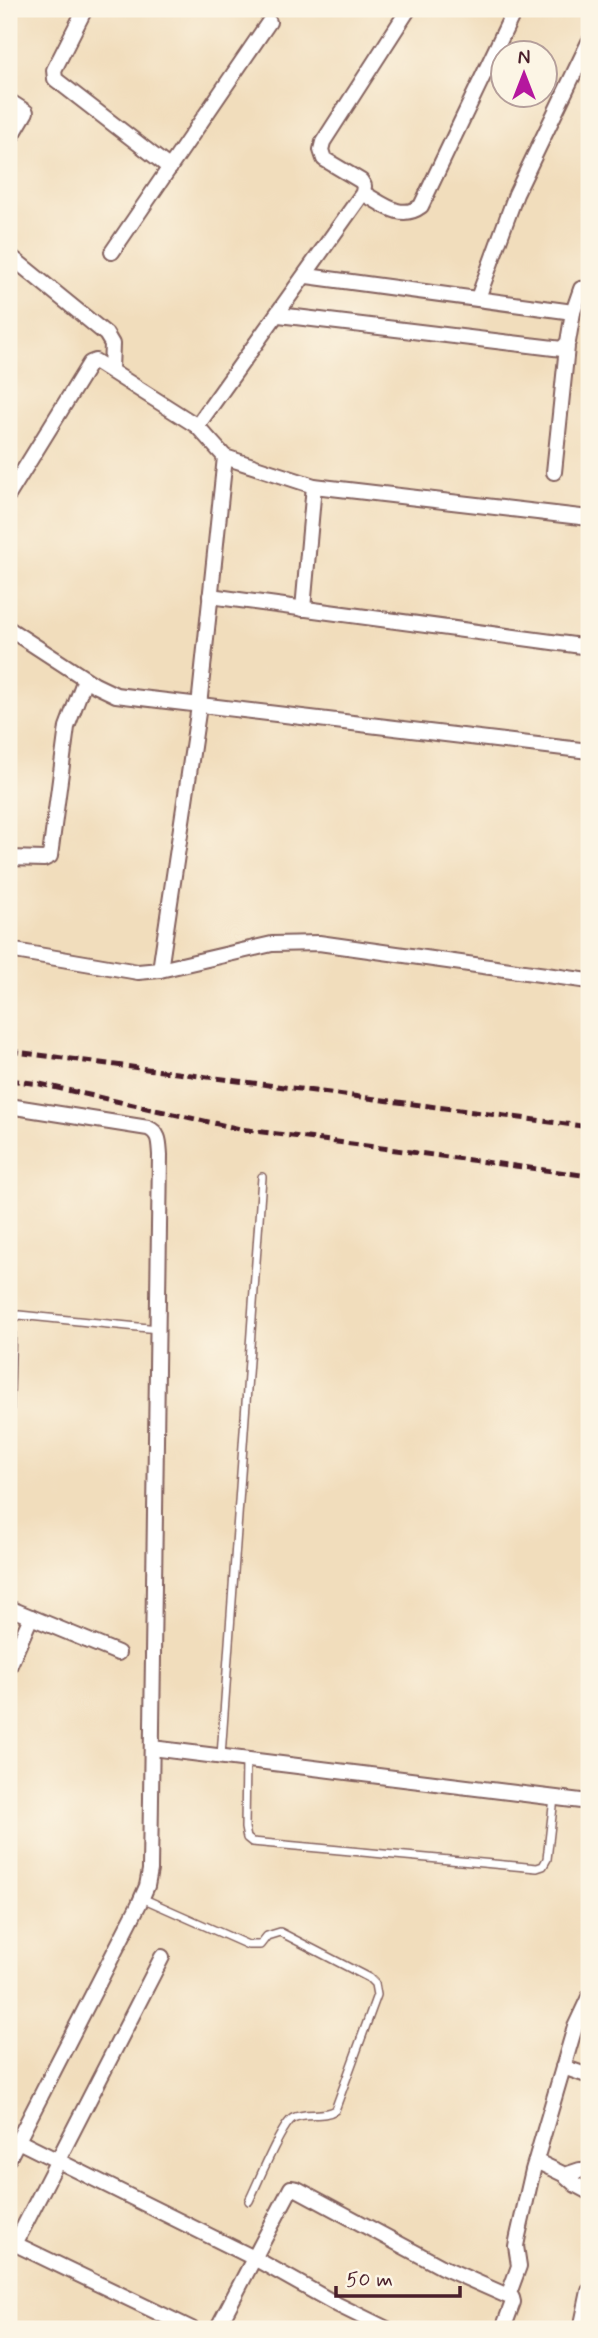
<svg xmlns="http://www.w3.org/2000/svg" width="598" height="2338" font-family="Mynerve,sans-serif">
<rect width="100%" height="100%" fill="#fcf5e5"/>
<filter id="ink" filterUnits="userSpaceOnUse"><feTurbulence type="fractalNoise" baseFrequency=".0143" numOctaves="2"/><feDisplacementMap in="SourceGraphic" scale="14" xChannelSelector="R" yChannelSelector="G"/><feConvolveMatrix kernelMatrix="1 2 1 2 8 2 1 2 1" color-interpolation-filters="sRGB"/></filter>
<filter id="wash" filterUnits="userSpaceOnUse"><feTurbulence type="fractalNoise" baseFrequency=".00686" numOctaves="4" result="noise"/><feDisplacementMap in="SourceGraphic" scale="28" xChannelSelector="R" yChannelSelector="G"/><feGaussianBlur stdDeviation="1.57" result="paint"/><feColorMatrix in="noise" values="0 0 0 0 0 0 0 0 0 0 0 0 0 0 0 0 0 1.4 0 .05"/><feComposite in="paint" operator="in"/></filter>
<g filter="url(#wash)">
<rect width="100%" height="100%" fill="#f1ddbc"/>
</g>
<g filter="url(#ink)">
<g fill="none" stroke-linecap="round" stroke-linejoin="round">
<defs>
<g id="service">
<polyline points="9,1432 12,1321 19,1315 158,1329"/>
<polyline points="221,1756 262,1177"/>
<polyline points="246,1760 245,1828 247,1838 252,1842 537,1868 543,1866 547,1859 554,1798"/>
<path d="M142,1898L248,1945H260L267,1936L280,1932L369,1978L375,1984L377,1995L335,2110C323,2118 306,2111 293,2118C281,2125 257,2185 249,2201"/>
</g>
<g id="minor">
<polyline points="85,9 54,70 55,79 170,168"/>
<polyline points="9,101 26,112 9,141"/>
<path d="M363,193C383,204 401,221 421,206L515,9"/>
<polyline points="112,252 269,22"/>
<polyline points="9,255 106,334 112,344 111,369"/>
<polyline points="307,276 573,312 581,289 589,288"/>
<polyline points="478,298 516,194 589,42"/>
<polyline points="279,315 562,349 568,342 573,312"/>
<polyline points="197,426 225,457 314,486 589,518"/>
<polyline points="554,472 567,347"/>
<polyline points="9,494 90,363 95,361 197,426 363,193 364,186 361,181 324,159 321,150 323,142 408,10"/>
<polyline points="210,596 589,647"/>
<polyline points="303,609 314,486"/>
<polyline points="9,629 95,685 116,695 589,751"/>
<polyline points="9,858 44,859 50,856 67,727 85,679"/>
<polyline points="9,950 138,972 160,970 272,944 319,943 589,981"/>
<polyline points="160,970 199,706 225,457"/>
<path d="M9,1106L148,1128C160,1133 159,1143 160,1155L150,1870L147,1886L139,1904L9,2158"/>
<polyline points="9,1608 118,1653"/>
<polyline points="9,1667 31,1617"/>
<polyline points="152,1748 589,1802"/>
<polyline points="563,2067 589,2076"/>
<polyline points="18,2141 254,2258 338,2305 387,2329"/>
<polyline points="536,2161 565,2175 576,2185 589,2192"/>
<polyline points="565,2175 580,2170 589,2171"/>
<polyline points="9,2241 192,2329"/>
<polyline points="15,2244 162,1957"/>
<polyline points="508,2296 519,2266 516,2246 518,2236 533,2170 575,2027 589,1997"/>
<polyline points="217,2329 291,2188 297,2189 442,2267 512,2298 513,2302 503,2329"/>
<polyline points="581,2329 589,2291"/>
</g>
</defs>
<!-- service casing -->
<use href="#service" stroke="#84625e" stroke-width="10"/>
<!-- minor casing -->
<use href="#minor" stroke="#84625e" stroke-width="18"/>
<!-- service -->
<use href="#service" stroke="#fff" stroke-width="7"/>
<!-- minor -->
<use href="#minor" stroke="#fff" stroke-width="14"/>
<!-- rail -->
<g stroke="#4a1f2b" stroke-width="5" stroke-dasharray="10 5" stroke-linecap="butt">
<polyline points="9,1051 589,1127"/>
<polyline points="9,1080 40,1084 240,1129 589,1176"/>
</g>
</g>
</g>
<!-- margin -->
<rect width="598" height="2338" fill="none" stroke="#fcf5e5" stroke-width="35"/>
<!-- north arrow -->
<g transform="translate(524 74)"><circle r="33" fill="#fcf5e5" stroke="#b59f9b" stroke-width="2"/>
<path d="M0-5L12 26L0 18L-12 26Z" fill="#b5179e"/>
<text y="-10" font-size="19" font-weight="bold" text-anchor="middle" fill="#4a1f2b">N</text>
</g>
<!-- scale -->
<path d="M336 2286v10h124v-10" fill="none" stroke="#4a1f2b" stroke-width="3.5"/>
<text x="346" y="2286" font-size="21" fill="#4a1f2b" stroke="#fcf5e5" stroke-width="5" paint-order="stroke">50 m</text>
</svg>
